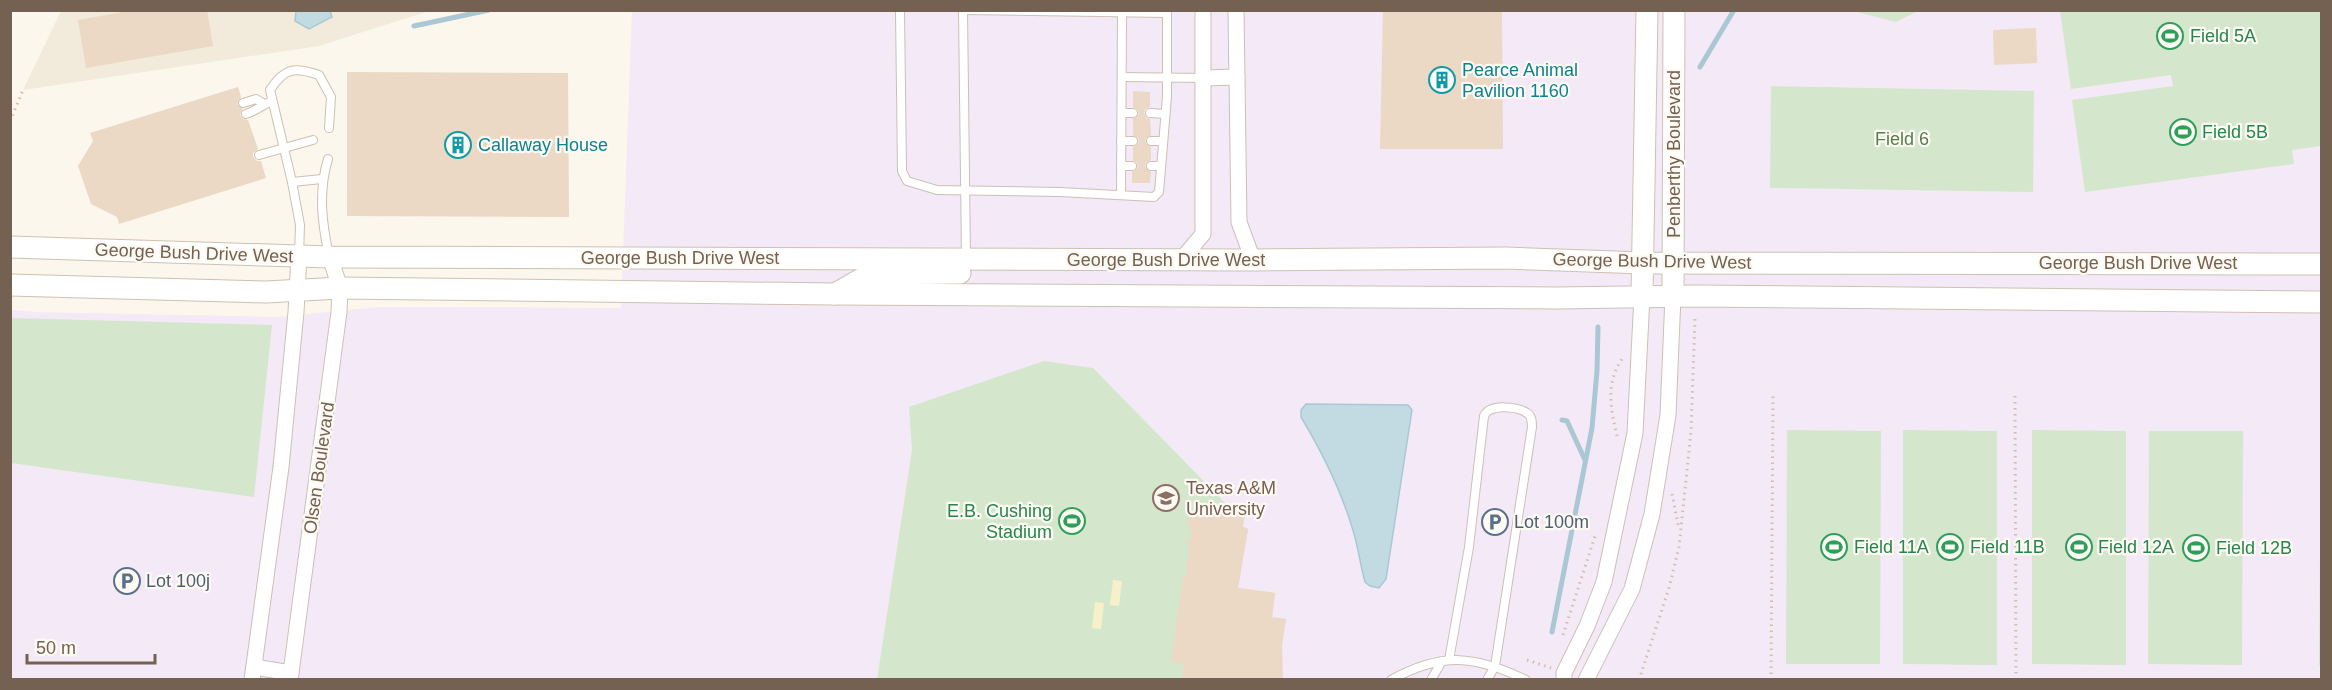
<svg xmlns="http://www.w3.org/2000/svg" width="2332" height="690" font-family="Arial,sans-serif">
<rect width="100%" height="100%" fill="#fbf7ec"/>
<!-- residential -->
<polygon fill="#f2eadb" points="61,11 429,11 319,46 23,90"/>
<!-- education -->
<polygon fill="#f4e9f7" points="632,11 2321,11 2321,679 11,679 10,310 35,312 278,317 379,307 621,308"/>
<!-- green -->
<g fill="#d4e7cc">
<polygon points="1853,11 1918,11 1896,22"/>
<polygon points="2060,11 2321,11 2321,146 2292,150 2294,164 2085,192 2072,100 2173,86 2171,75 2071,89"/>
<polygon points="1771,86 2034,91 2033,192 1770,188"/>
<polygon points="11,318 272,325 254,497 11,463"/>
<polygon points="1044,361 1093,368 1235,513 1243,527 1248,529 1238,588 1275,593 1272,617 1286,619 1277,679 877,680 912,450 909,407"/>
<polygon points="1787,430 1881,431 1880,664 1786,664"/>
<polygon points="1903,430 1997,431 1997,665 1903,664"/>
<polygon points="2032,430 2126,431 2126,665 2032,664"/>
<polygon points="2321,430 2322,430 2321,665 2319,665"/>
<polygon points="2149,431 2243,431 2242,665 2148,664"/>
</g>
<!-- sand -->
<g fill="#f6f1cb">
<polygon points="1113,580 1122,581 1119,606 1110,605"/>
<polygon points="1095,602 1104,603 1101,629 1092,628"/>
</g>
<!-- water -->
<g fill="#c2dbe3" stroke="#aac8d3" stroke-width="1.5">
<polygon points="296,11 330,11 332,17 309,29 295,21"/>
<path d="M1306,404L1408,405L1412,410L1386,579L1379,588L1370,586L1365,582C1360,564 1358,545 1352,527C1340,488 1322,452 1301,417V410Z"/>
</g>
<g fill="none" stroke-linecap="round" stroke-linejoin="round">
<!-- stream -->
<g stroke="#aac8d3" stroke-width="5">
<polyline points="414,26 489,10"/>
<polyline points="1700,67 1734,10"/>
<polyline points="1562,420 1567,421 1585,460"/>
<polyline points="1552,632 1592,428 1597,371 1598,327"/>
</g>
</g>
<!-- building -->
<g fill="#ebd8c5">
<polygon points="135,10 207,10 213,46 86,68 78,20"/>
<polygon points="1383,10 1502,10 1503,149 1380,149"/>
<polygon points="2036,28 2037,63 1994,65 1993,30"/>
<polygon points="347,72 568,73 569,217 347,216"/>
<polygon points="238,87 241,97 237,104 243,109 240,115 243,119 248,120 258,149 253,153 253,157 257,161 261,161 266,178 119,224 117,217 91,204 78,166 93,141 90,133"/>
<polygon points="1133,91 1150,92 1150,107 1145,109 1144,113 1146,118 1150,119 1151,135 1146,138 1145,142 1151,147 1151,160 1146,163 1145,167 1151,172 1150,183 1132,183 1132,172 1138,167 1137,163 1133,160 1133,147 1139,142 1138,138 1133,135 1133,119 1139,114 1138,110 1133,107"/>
<polygon points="1221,511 1245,514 1243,527 1248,529 1238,588 1275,593 1272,618 1286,619 1282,643 1283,680 1182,680 1184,664 1171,661 1183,576 1187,577 1187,557 1189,557 1187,538 1192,538 1187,519"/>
</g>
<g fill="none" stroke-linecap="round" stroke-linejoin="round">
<defs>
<g id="lane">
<polyline points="900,10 902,171 907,181 937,190 1060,192 1154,197 1159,192 1167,97 1167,10"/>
<polyline points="963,10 966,258"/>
<polyline points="964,10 1167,13"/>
<polyline points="1122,77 1203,78"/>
<polyline points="243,103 256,99 264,104"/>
<polyline points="1122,113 1133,113"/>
<polyline points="1150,113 1165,114"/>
<path d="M246,114C256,111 262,105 272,101"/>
<polyline points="1121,141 1133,141"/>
<polyline points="1151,141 1163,141"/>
<polyline points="259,155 313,140"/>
<path d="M328,159C318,192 322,223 329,256"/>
<polyline points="1121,166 1132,166"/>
<polyline points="1151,166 1161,166"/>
<polyline points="292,182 322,179"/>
<polyline points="1121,195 1122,13"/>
<path d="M299,256L300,225L292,182L270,90C285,67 295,67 319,75L331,97L329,128"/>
<path d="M1449,660L1469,547L1484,416C1490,403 1518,407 1527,413C1532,416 1532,422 1532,427L1495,666L1487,680"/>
<path d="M1391,680C1442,652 1475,655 1526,680"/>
<polyline points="1431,680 1442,661"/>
</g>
<g id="street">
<polyline points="1236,10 1239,222 1253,260"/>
<polyline points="1203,78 1237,77"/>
<polyline points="1181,260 1203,234 1203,10"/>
<polyline points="254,667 291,673"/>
<polyline points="252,680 281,467 296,312 299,256"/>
<polyline points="290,680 339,312 340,288 330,257"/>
<polyline points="1564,680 1564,673 1587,626 1604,582 1635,433 1642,296"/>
<polyline points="1586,680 1632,589 1652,514 1668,415 1673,296"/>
</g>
<g id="secondary">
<polyline points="10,247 330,257 1253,260 1506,258 1644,263 2322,264"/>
<polyline points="10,285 266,292 340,288 834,294 1557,298 1695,296 2322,302"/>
<polyline points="835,294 870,274 960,273"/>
<polyline points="1642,296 1647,10"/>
<polyline points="1673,296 1674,10"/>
</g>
</defs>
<!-- lane casing -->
<use href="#lane" stroke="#ccc0b3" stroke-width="10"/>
<!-- street casing -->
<use href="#street" stroke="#ccc0b3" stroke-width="17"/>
<!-- secondary casing -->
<use href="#secondary" stroke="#cec1b1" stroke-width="23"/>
<!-- path -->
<g stroke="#d2beaa" stroke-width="3" stroke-dasharray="1.5 4.5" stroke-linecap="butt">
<polyline points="10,121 23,90"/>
<polyline points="2015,396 2016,680"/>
<path d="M1617,436C1611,410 1605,383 1622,359"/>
<polyline points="1672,494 1679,529"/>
<polyline points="1563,635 1596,533"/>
<polyline points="1527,660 1551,668"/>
<polyline points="1639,680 1669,588 1679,547 1691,432 1695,318"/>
<polyline points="1771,680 1773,396"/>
</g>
<!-- lane -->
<use href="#lane" stroke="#fff" stroke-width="8"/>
<!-- street -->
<use href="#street" stroke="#fff" stroke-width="15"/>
<!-- secondary -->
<use href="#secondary" stroke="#fff" stroke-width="21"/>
</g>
<!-- icons -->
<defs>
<symbol id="stadium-ring" viewBox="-11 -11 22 22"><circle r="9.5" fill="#fdfaf3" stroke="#2e9e5b" stroke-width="1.5"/><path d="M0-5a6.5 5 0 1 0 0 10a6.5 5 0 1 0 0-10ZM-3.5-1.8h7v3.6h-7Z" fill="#2e9e5b"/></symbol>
<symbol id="building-ring" viewBox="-11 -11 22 22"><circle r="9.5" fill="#fdfaf3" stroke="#0f9aa8" stroke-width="1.5"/><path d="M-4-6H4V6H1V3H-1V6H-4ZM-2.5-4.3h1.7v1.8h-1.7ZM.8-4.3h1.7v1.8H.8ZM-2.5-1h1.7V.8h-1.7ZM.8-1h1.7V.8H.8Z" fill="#0f9aa8"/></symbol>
<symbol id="university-ring" viewBox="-11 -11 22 22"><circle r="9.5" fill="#fdfaf3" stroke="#8d6e63" stroke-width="1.5"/><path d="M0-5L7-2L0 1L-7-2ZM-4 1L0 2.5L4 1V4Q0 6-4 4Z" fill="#8d6e63"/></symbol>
<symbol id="parking-ring" viewBox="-11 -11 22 22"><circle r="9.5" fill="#fdfaf3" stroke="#5c6f8a" stroke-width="1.5"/><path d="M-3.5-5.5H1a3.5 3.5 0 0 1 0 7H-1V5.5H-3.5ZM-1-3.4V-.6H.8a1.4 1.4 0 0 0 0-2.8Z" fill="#5c6f8a"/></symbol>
</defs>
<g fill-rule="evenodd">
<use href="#stadium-ring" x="2155" y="21" width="30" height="30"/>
<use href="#building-ring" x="1427" y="65" width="30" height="30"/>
<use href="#stadium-ring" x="2168" y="117" width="30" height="30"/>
<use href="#building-ring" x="443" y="130" width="30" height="30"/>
<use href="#university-ring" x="1151" y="483" width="30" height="30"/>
<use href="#stadium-ring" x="1057" y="506" width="30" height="30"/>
<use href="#parking-ring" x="1480" y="507" width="30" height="30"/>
<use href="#stadium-ring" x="1819" y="532" width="30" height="30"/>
<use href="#stadium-ring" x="1935" y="532" width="30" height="30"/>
<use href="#stadium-ring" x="2064" y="532" width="30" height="30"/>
<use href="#stadium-ring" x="2181" y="533" width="30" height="30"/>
<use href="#parking-ring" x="112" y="566" width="30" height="30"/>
</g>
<g text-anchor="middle" stroke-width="4.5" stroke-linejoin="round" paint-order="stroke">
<!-- leisure labels -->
<g font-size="18" fill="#27864d" stroke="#fdfaf3" text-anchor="start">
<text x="2190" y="42">Field 5A</text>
<text x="2202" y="138">Field 5B</text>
<text x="1052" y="517" text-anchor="end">E.B. Cushing<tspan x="1052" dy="21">Stadium</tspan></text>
<text x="1854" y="553">Field 11A</text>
<text x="1970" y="553">Field 11B</text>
<text x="2098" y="553">Field 12A</text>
<text x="2216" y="554">Field 12B</text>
</g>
<!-- culture labels -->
<g font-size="18" fill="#0d838f" stroke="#fdfaf3" text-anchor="start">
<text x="1462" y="76">Pearce Animal<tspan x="1462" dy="21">Pavilion 1160</tspan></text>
<text x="478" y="151">Callaway House</text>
</g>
<!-- park labels -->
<g font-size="18" fill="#567d4e" stroke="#fdfaf3">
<text x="1902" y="145">Field 6</text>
</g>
<!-- street labels -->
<g font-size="18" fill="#746151" stroke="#fdfaf3">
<text transform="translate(1674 154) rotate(-90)" y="6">Penberthy Boulevard</text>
<text transform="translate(194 253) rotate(2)" y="6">George Bush Drive West</text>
<text x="680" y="264">George Bush Drive West</text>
<text x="1166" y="266">George Bush Drive West</text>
<text transform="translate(1652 261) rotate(1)" y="6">George Bush Drive West</text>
<text x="2138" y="269">George Bush Drive West</text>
<text transform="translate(319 468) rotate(-82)" y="6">Olsen Boulevard</text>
</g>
<!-- education labels -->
<g font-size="18" fill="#785e54" stroke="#fdfaf3" text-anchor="start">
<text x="1186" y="494">Texas A&amp;M<tspan x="1186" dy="21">University</tspan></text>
</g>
<!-- service labels -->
<g font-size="18" fill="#4e5e75" stroke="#fdfaf3" text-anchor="start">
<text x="1514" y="528">Lot 100m</text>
<text x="146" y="587">Lot 100j</text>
</g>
</g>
<!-- border -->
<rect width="2332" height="690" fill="none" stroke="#746151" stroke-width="24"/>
<!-- scale -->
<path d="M27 654v9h128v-9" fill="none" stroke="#746151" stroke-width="3"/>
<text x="36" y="654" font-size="18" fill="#746151" stroke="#fdfaf3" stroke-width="4.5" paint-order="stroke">50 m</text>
</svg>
